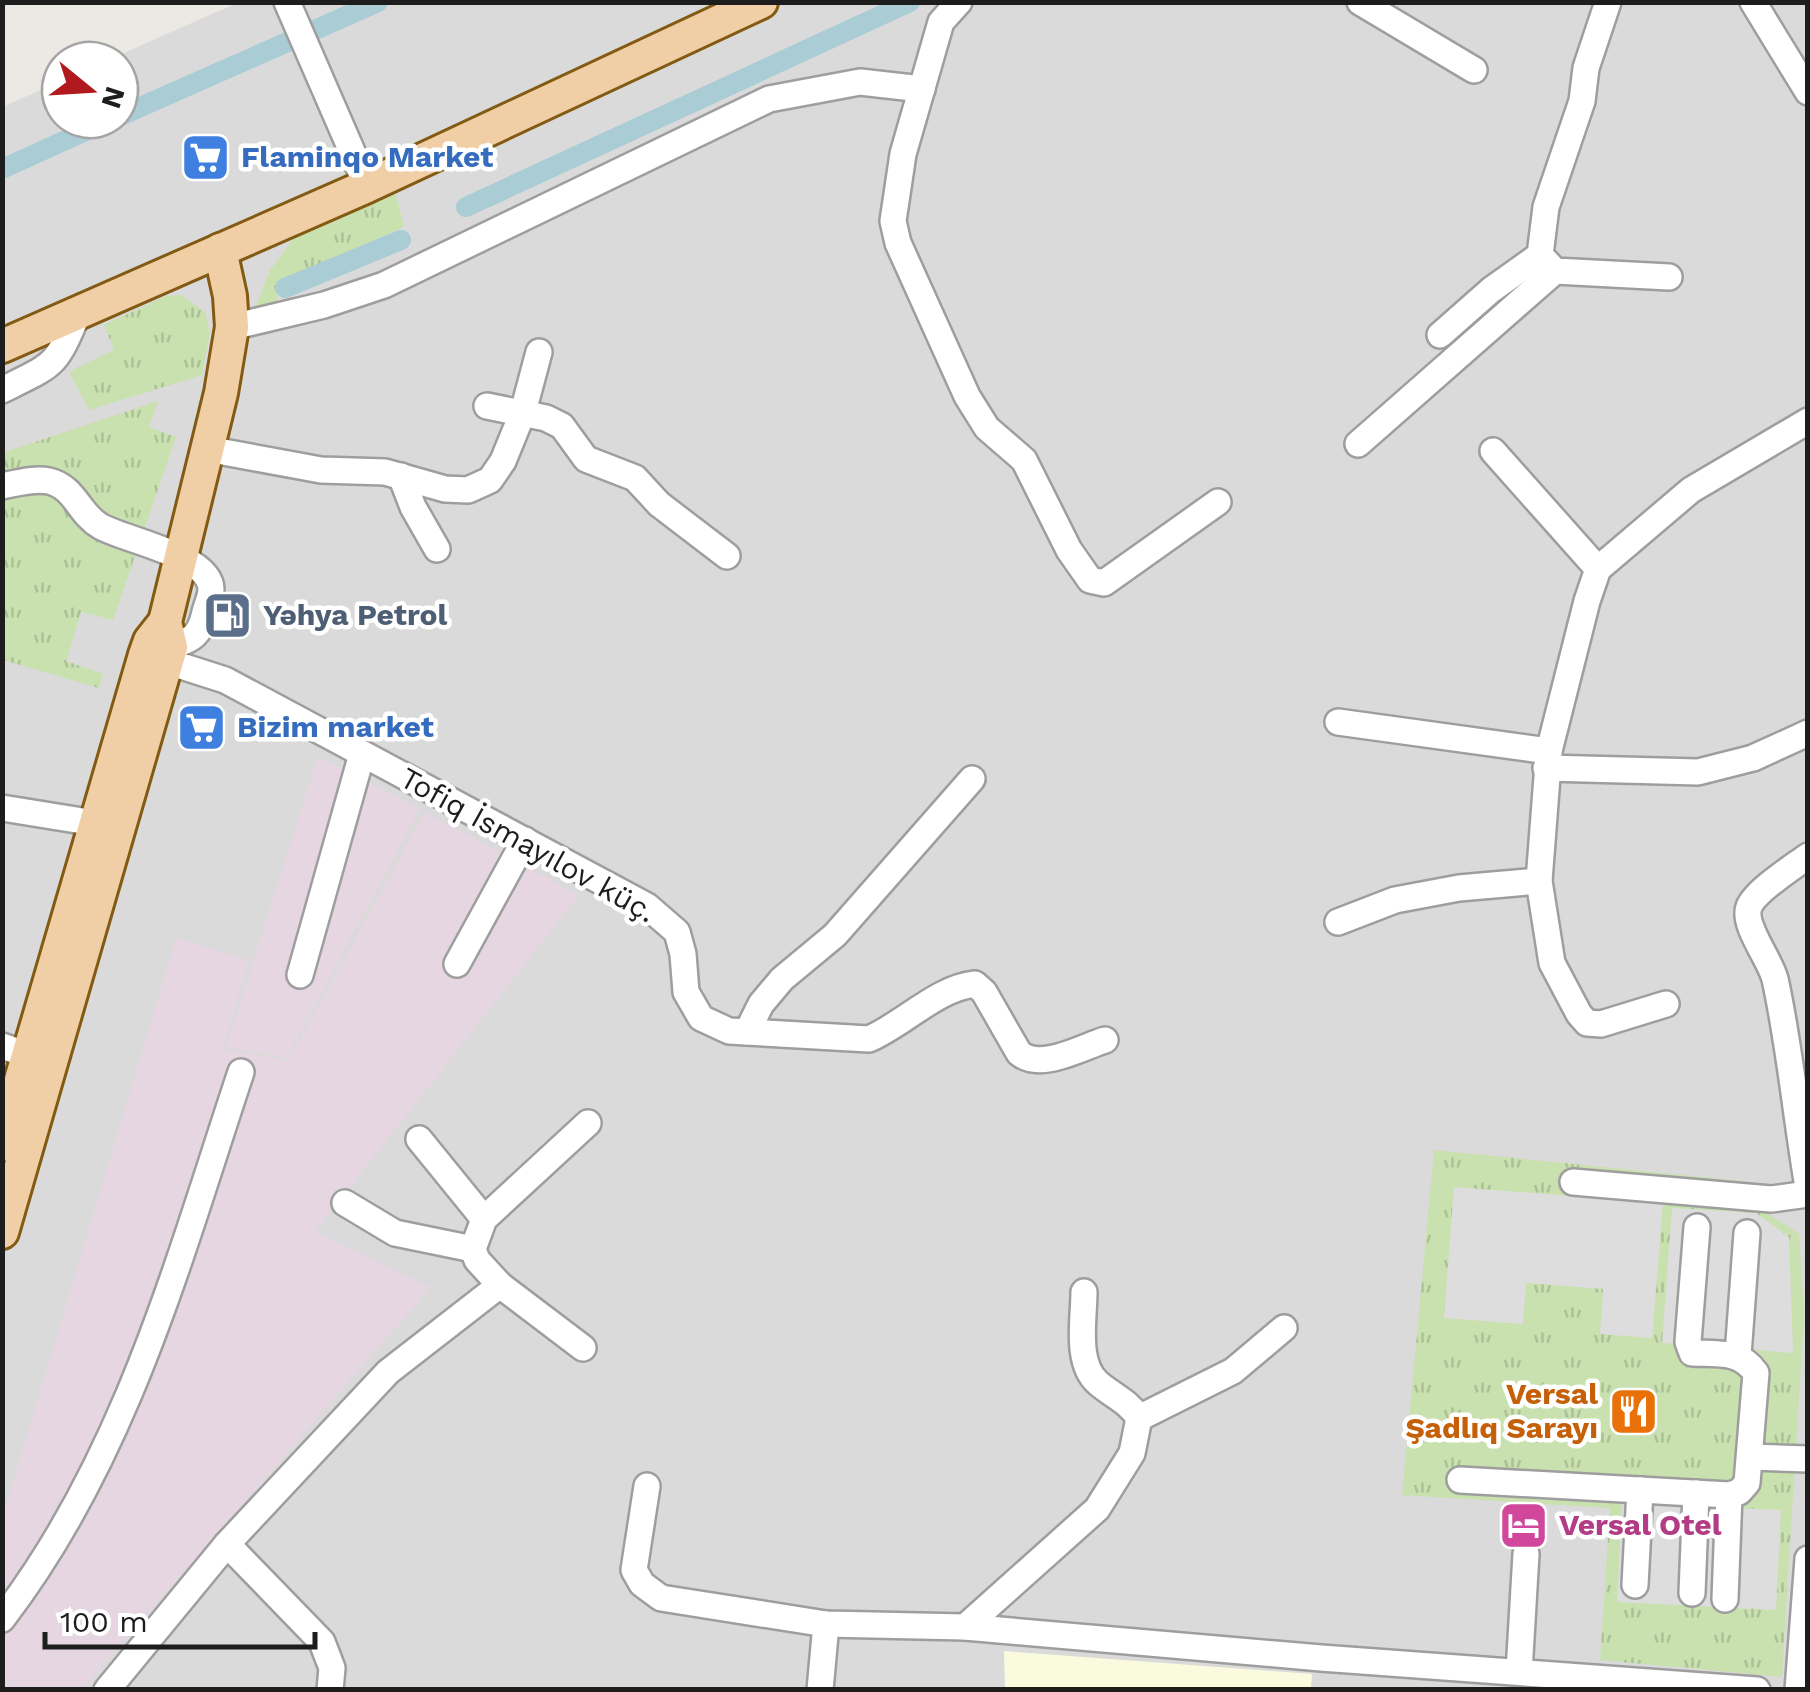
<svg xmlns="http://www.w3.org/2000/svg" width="1810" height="1692" font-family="'Work Sans',sans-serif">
<defs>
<pattern id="grass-tufts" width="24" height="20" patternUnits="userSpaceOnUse" patternTransform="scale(2.5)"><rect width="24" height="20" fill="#c9e1af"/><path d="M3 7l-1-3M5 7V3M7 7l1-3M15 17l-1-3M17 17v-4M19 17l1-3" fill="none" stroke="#acc196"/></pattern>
</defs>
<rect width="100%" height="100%" fill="#ece9e4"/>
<!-- residential -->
<polygon fill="#dadada" points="237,3 1807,3 1807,1689 3,1689 2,107 60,82 60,120 120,120 120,60 108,60"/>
<!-- industrial -->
<g fill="#e5d6e2">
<polygon points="318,756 420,809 287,1058 226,1047"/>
<polygon points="425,812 579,895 315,1232 431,1287 82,1689 3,1690 3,1515 176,938 249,960 223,1049 288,1061"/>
</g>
<!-- education -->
<polygon fill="#fafadf" points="1004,1651 1312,1674 1311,1689 1005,1689"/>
<!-- grass -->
<g fill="url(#grass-tufts)">
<polygon points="395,191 404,227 277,283 277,303 255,308 270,270 293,239"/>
<polygon points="181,295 205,312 210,333 202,375 89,410 69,372 114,350 104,325 166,296"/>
<polygon points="158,401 149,427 176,437 113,620 81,612 66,661 103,674 99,688 3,660 2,453"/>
<polygon points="1434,1150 1771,1184 1770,1215 1799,1234 1804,1315 1782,1677 1600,1660 1610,1508 1402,1495"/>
</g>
<!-- parking -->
<g fill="#ddd">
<polygon points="1454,1187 1663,1203 1652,1338 1600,1334 1603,1289 1526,1283 1523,1324 1444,1318"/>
<polygon points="1672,1208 1756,1213 1789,1237 1793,1353 1662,1343"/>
<polygon points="1622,1503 1781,1510 1776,1610 1617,1602"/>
</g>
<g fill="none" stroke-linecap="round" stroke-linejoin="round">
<!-- canal -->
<g stroke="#a9ccd5" stroke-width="20">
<polyline points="120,116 378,2"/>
<polyline points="2,169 110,120"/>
<polyline points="466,207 910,2"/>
<polyline points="285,288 401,240"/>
</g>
<defs>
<g id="minor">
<polyline points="287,2 367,186"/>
<polyline points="959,2 941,22 903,154 893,221 898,243 967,396 987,428 1024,460 1069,550 1090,580 1104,583 1218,502"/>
<polyline points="1360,2 1474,70"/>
<polyline points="1608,2 1586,68 1582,101 1546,207 1540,255 1555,271 1669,277"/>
<polyline points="1753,2 1808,92"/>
<polyline points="232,327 324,305 384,285 769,99 860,82 922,89"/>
<polyline points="1440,335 1491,290 1540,255"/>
<path d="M2,390C57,363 55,367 79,311"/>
<polyline points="487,406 546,418 562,426 586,459 635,478 659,504 727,556"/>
<polyline points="1358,444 1555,271"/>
<polyline points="207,449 321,470 385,472 445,489 468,490 490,480 503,461 523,412 539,352"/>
<polyline points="1493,451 1598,569"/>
<polyline points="401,476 413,507 437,549"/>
<path d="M2,486C17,483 34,478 49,481C75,487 79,514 100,526C123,540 210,555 211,589C211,596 207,605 205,612C200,635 194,639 171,647"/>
<path d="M150,656L225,680L647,906L677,932L683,954L686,992L701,1018L729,1031L869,1039C904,1024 937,988 975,984L984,992L1019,1053C1040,1071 1080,1048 1105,1040"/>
<polyline points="1338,722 1549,751"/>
<polyline points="1546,768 1698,772 1753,758 1808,733"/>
<polyline points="2,808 95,823"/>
<path d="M1808,856C1793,867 1755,891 1749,907C1742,925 1770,959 1775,979C1790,1047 1796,1118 1808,1187"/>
<polyline points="1338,922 1395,900 1459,888 1539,881"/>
<polyline points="457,964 525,840"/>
<polyline points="300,975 362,754"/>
<polyline points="1666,1004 1601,1024 1587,1023 1579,1014 1552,963 1539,881 1549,751 1587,601 1598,569 1691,490 1808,421"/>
<polyline points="747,1032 761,1004 782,979 835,935 972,779"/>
<polyline points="2,1046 28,1055"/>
<polyline points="419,1139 484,1219"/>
<polyline points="1573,1182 1771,1199 1808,1194"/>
<polyline points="345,1203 395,1233 473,1249"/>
<polyline points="583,1348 500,1285 477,1260 473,1249 484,1219 588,1123"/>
<polyline points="1738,1355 1747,1233"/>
<polyline points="1139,1418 1233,1371 1284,1328"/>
<polyline points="1750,1457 1808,1459"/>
<path d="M1460,1480L1729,1495L1739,1492L1747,1483L1756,1373C1740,1350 1718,1354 1692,1353L1688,1342L1697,1227"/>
<path d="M647,1486L634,1570L642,1584L661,1598L826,1624L965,1627L1097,1509L1132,1453L1139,1418C1128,1401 1113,1396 1098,1383C1075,1363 1084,1319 1084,1292"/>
<polyline points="227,1544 322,1642 332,1668 330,1690"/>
<polyline points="1635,1585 1640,1490"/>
<polyline points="1692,1593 1696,1493"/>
<polyline points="1725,1599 1729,1495"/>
<path d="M2,1619C126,1458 178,1261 241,1072"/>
<polyline points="965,1627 1321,1658 1757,1690"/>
<polyline points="1519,1672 1526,1554"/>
<polyline points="107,1690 227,1544 388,1372 500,1285"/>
<polyline points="820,1690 826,1624"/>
<polyline points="1798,1690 1808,1559"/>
</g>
<g id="major">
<polyline points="2,346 367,186 761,2"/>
<polyline points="2,1145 145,655 150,641 165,622"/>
<polyline points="2,1232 171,647 165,622 221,393 232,327 230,296 220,250"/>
</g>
</defs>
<!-- minor casing -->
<use href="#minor" stroke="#9e9e9e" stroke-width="30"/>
<!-- major casing -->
<use href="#major" stroke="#835a12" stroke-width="38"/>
<!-- minor -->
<use href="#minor" stroke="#fff" stroke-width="25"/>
<!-- major -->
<use href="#major" stroke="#f0cea6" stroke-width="32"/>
</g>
<!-- icons -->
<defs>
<symbol id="supermarket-square" viewBox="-11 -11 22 22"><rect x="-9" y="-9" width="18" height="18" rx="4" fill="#3f7fe0" stroke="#fff"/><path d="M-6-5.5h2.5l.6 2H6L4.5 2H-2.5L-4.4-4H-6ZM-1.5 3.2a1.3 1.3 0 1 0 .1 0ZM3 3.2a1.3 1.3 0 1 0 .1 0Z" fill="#fff"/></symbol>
<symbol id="fuel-square" viewBox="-11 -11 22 22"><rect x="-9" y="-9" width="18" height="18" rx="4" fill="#5c6f8a" stroke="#fff"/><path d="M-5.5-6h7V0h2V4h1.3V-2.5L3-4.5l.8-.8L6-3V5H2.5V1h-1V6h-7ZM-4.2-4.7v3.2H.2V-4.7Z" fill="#fff"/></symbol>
<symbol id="restaurant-square" viewBox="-11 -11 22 22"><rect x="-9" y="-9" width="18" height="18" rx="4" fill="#e8710a" stroke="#fff"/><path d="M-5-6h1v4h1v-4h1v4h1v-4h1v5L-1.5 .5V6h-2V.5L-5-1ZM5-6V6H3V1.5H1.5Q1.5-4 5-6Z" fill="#fff"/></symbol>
<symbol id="hotel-square" viewBox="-11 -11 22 22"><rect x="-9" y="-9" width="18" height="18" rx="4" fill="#d1479c" stroke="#fff"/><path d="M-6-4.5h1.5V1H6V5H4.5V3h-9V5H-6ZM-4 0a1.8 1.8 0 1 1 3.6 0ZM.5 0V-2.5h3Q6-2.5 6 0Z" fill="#fff"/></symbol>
</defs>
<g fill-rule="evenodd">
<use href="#supermarket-square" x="178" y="130" width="55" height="55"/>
<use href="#fuel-square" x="200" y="588" width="55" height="55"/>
<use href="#supermarket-square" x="174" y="700" width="55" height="55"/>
<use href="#restaurant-square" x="1606" y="1384" width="55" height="55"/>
<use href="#hotel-square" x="1496" y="1498" width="55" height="55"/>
</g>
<g text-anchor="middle" stroke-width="9" stroke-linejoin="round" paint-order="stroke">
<!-- shop labels -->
<g font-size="30" font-weight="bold" fill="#366cbe" stroke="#fff" text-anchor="start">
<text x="241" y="167">Flaminqo Market</text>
<text x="237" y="737">Bizim market</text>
</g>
<!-- service labels -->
<g font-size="30" font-weight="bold" fill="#4e5e75" stroke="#fff" text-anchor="start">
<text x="263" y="625">Yəhya Petrol</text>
</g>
<!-- street labels -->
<g font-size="30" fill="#1d1d1d" stroke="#fff">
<text transform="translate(528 845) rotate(29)" y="10">Tofiq İsmayılov küç.</text>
</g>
<!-- food labels -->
<g font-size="30" font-weight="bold" fill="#c56008" stroke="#fff" text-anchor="end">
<text x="1598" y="1404">Versal<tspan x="1598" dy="34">Şadlıq Sarayı</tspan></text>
</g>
<!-- hotel labels -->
<g font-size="30" font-weight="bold" fill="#b23c85" stroke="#fff" text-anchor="start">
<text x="1559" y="1535">Versal Otel</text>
</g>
</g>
<!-- border -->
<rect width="1810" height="1692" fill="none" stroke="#1d1d1d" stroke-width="10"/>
<!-- north arrow -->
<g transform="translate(90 90) rotate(108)"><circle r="48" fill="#ffffff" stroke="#a5a5a5" stroke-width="2.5"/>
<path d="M0-8L18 38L0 25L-18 38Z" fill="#b0191d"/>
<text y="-15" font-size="28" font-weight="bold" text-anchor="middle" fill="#1d1d1d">N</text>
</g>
<!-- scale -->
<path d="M45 1632v15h270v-15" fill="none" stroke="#1d1d1d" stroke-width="5"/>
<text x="60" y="1632" font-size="30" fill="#1d1d1d" stroke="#ffffff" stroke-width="8" paint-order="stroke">100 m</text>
</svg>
